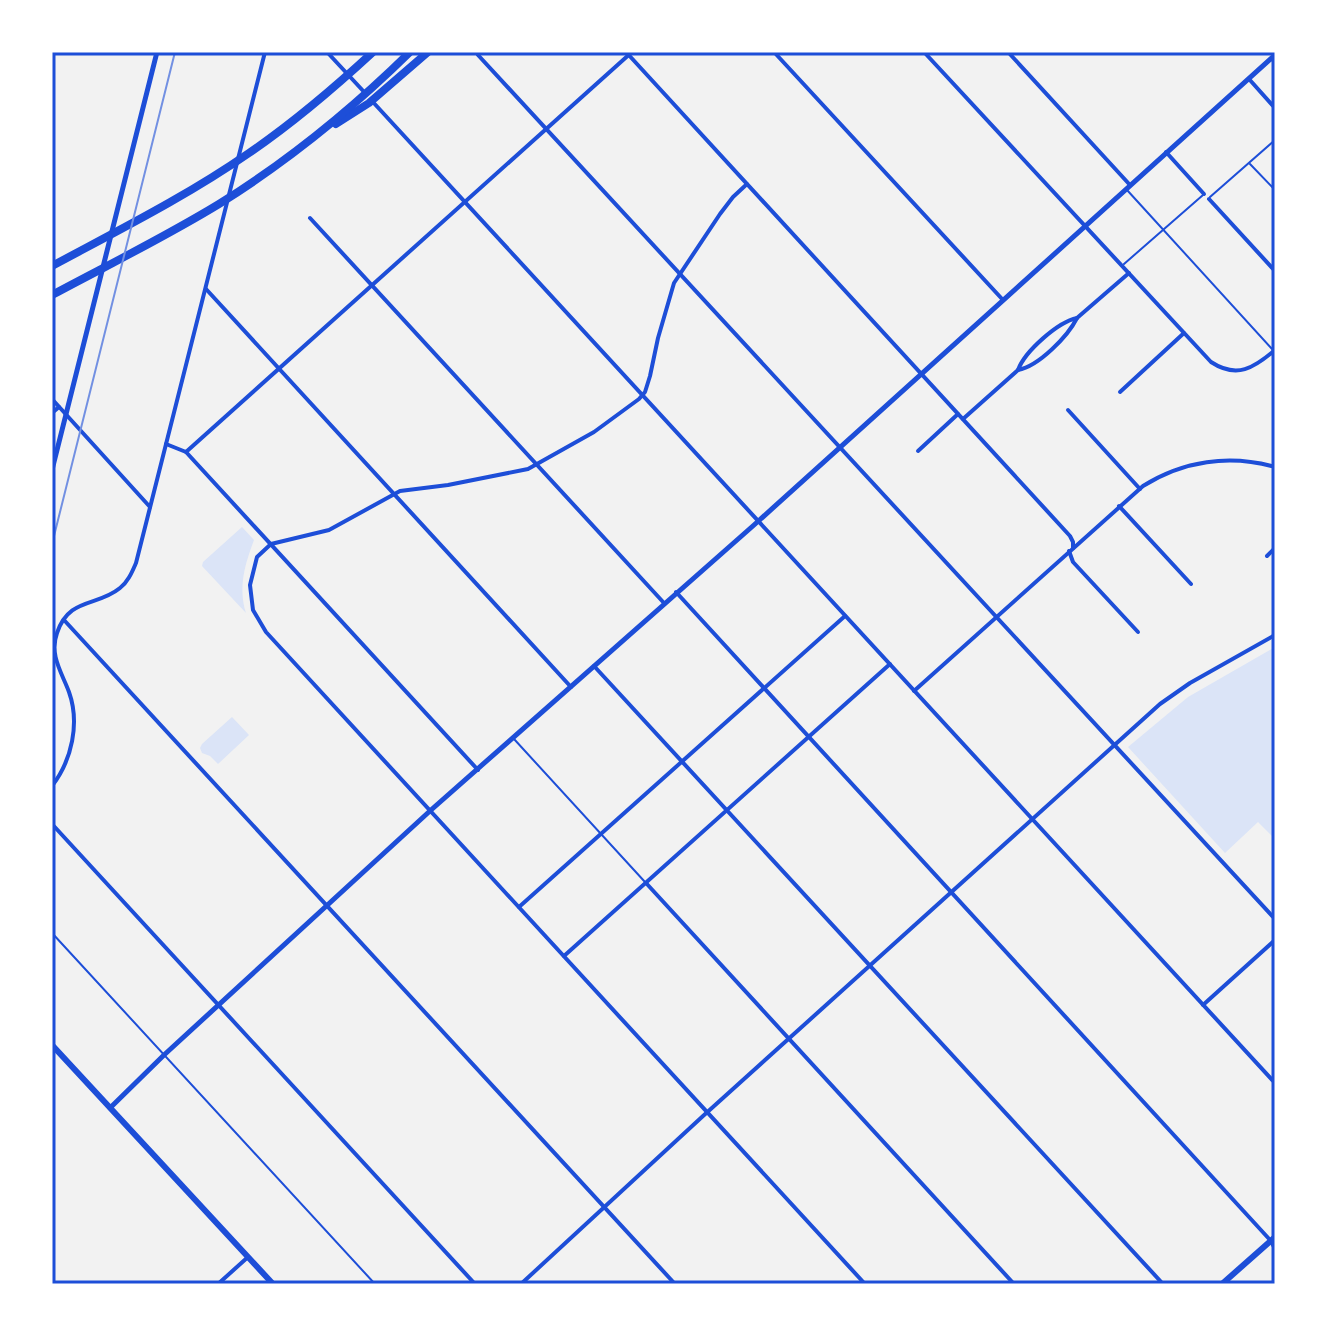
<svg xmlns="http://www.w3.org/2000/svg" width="1327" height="1336" font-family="'Alegreya Sans',sans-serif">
<rect width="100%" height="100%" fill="#f2f2f2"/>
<!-- green -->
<g fill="#dbe4f7">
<path d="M242,527L254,540C245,564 238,587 246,613L202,566L203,562Z"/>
<polygon points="1275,647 1275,839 1258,822 1225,853 1128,747 1188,697"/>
<polygon points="232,717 249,735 218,764 210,756 202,753 200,748 202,744"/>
</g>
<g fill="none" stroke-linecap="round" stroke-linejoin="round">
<!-- service -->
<g stroke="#1d4ed8" stroke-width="2">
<polyline points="1250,164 1275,190"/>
<polyline points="1127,190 1273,350"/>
<polyline points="1210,197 1275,140"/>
<polyline points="1124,264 1203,195"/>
<polyline points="514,739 645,882"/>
<polyline points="52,933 375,1284"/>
</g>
<!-- minor -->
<g stroke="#1d4ed8" stroke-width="4">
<polyline points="327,52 366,94"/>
<polyline points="626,52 1070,536 1073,542 1073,548"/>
<polyline points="774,52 1003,300"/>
<path d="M924,52L1211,362C1237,379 1254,368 1275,350"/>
<polyline points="1008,52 1130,185"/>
<polyline points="478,55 1275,919"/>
<polyline points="1249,79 1275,108"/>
<polyline points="372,101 1275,1083"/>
<polyline points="1166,152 1204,194"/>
<polyline points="747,184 733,197 720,214 674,283 658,338 650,376 645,392 639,399 594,432 528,469 448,485 400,491 329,530 271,544 257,557 250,585 253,610 266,632 865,1284"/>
<polyline points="1209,199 1275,271"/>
<polyline points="310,218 664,603"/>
<polyline points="206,289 571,687"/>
<path d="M1018,370C1039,366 1068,336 1077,318L1129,273"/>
<polyline points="1120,392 1184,333"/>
<polyline points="52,399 150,507"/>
<polyline points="1068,410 1140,489"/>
<polyline points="52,413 59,407"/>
<path d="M963,419L1018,370C1025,351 1058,322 1077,318"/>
<polyline points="166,444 186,452 632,52"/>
<polyline points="918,451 958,414"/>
<polyline points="186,452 478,770"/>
<polyline points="1119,506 1191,584"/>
<polyline points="1069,551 1073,562 1138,632"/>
<polyline points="1267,556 1275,548"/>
<polyline points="676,592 1271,1241 1275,1249"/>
<polyline points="64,620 675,1284"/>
<polyline points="594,666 1163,1284"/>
<path d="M914,691L1143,486C1183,461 1229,454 1275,467"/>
<path d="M52,786C72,760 80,723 69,692C62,673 49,655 57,633C69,597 97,607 120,588C128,582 132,572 136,563L265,52"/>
<polyline points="52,824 475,1284"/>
<polyline points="646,883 1014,1284"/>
<polyline points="519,907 845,616"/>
<polyline points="564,956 890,664"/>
<polyline points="1203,1005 1275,940"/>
<polyline points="218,1284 248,1257"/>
<polyline points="521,1284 703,1116 1160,704 1190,683 1275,635"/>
</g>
<!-- tertiary -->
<g stroke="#1d4ed8" stroke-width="5">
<polyline points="52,470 157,52"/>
<polyline points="110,1108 164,1055 431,810 754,525 1275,55"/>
</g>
<!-- secondary -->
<g stroke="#1d4ed8" stroke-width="6">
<polyline points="52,1045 273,1284"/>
<polyline points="1222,1284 1275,1237"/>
</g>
<!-- motorway -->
<g stroke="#1d4ed8" stroke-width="8">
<polyline points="336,124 369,103 428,52"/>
<path d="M52,266C119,230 187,196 249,153C293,123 334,88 373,52"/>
<path d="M52,295C108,265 165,237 219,204C288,161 352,109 410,52"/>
</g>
<!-- rail -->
<polyline stroke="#7290e2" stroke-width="2" points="52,544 175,52"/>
</g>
<!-- border -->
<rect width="1327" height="1336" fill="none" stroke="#ffffff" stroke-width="108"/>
<rect x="54" y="54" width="1219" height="1228" fill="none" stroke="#1d4ed8" stroke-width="3"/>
</svg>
